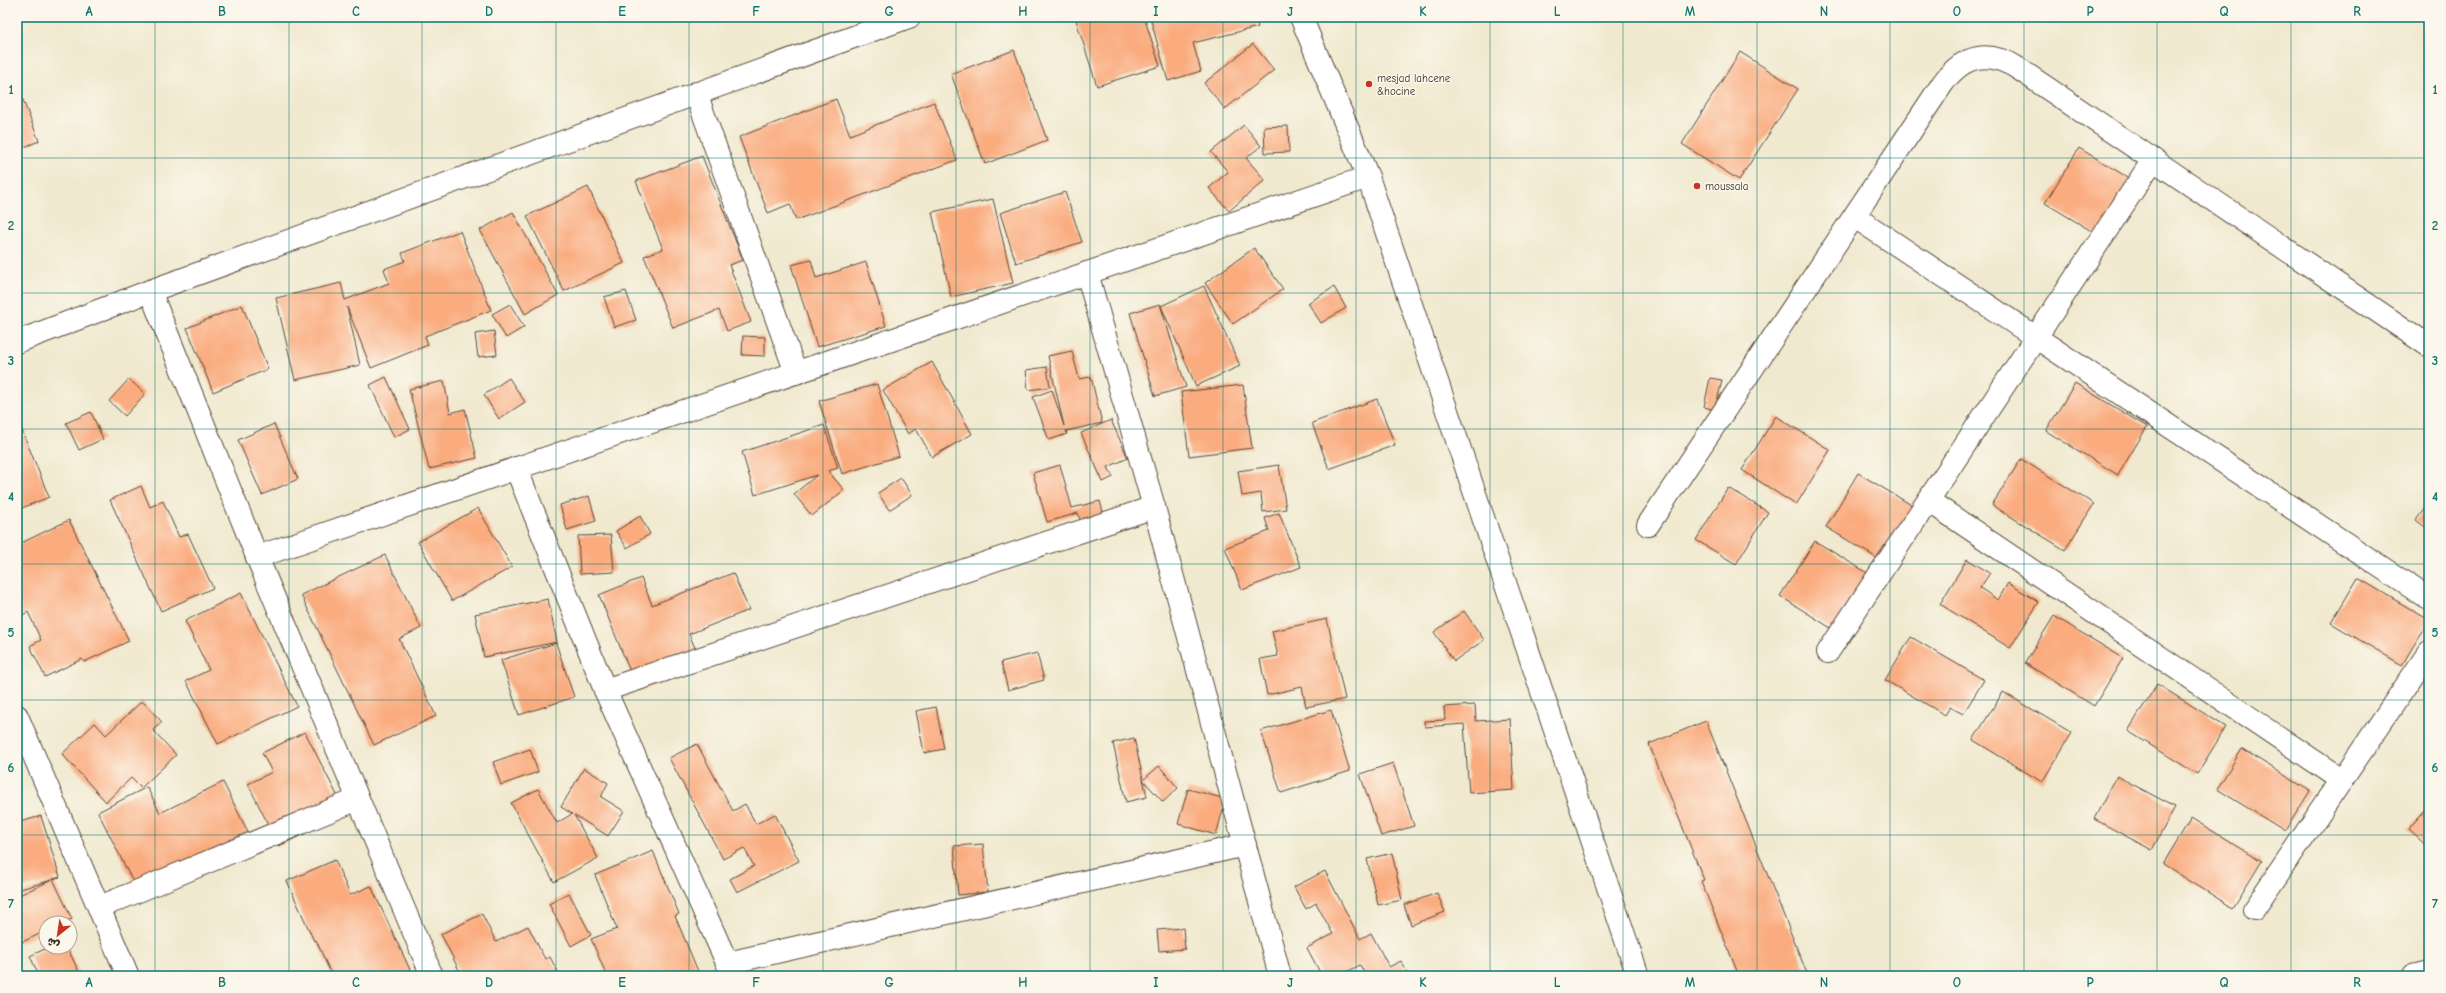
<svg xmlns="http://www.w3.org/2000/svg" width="2446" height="993" font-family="'Comic Neue','Playpen Sans Arabic',sans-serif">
<rect width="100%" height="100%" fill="#fbf7ec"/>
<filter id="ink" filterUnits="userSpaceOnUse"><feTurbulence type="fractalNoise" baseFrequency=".025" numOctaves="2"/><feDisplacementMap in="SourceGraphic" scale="8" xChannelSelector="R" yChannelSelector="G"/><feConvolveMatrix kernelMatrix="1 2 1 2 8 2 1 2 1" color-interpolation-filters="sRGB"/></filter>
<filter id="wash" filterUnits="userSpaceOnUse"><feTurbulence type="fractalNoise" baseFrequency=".012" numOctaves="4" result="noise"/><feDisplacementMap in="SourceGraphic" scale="16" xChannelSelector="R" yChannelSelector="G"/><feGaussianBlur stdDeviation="0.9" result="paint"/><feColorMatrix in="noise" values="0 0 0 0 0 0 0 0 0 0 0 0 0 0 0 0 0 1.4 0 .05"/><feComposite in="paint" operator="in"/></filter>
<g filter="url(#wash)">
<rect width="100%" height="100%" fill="#f0e9cf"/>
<g id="blocks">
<!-- building -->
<g fill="#faac7f">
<polygon points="1075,17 1144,17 1160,66 1097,86"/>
<polygon points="1150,17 1255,17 1258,27 1193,43 1201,71 1168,81"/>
<polygon points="1253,44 1274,70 1225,109 1204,83"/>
<polygon points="1014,50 1047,140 985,164 951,74"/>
<polygon points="1740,52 1798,89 1739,180 1682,144"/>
<polygon points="17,85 39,141 17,150"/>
<polygon points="836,99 850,135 934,102 957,160 796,220 790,204 768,213 739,137"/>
<polygon points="1244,125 1261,146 1246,158 1265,180 1229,211 1209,188 1228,172 1211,152"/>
<polygon points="1288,126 1289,152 1265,153 1264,127"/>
<polygon points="2079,148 2132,180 2098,235 2045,203"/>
<polygon points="702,156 743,260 729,265 751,322 727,331 719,310 673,328 644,256 663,249 636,181"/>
<polygon points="588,187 624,263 564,291 527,216"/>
<polygon points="1065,192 1082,242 1016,263 1000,213"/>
<polygon points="993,199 1013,283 951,297 932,212"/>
<polygon points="513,212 558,295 525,314 480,230"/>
<polygon points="460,231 491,310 425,336 428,345 371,368 347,307 360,365 295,380 276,298 341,283 345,300 389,283 384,269 405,261 402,253"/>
<polygon points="1254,248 1283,289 1233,324 1205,283"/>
<polygon points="811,260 816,278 866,262 886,326 817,347 791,265"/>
<polygon points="1204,286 1240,366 1196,386 1161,306"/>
<polygon points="1334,287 1346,308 1321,323 1308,303"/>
<polygon points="626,291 636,320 614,327 604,297"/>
<polygon points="510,304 524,327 506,338 492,314"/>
<polygon points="1160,304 1186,387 1155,396 1130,313"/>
<polygon points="242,305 268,369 213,392 187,328"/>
<polygon points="494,331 497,355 478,357 475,334"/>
<polygon points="743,336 765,337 765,356 742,355"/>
<polygon points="1072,351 1079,379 1091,377 1102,423 1066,431 1067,434 1049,440 1033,397 1052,390 1064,426 1048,356"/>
<polygon points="932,362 972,434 932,457 916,429 908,434 883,390"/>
<polygon points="1047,367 1050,387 1028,390 1026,370"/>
<polygon points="386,377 410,429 394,437 370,385"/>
<polygon points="509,378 525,402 499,419 484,395"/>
<polygon points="1710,378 1722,380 1715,410 1704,407"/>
<polygon points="129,379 145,394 125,416 109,401"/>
<polygon points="444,381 450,413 465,409 477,458 429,469 409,389"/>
<polygon points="2075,383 2147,427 2118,475 2046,431"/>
<polygon points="877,384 899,456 842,474 819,401"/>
<polygon points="1243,385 1252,448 1189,456 1181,392"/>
<polygon points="1377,399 1395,445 1329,469 1312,423"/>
<polygon points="91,412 103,439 79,450 66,423"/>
<polygon points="1776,416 1830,450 1796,505 1742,470"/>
<polygon points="17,418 49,497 17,510"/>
<polygon points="1111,420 1128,458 1108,467 1113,477 1103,482 1081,433"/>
<polygon points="274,424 298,479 262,495 238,440"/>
<polygon points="824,425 838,468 828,471 844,490 812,516 794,494 817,475 755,495 742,452"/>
<polygon points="2021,459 2094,504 2065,550 1992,505"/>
<polygon points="1060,465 1072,508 1100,501 1109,533 1086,540 1078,513 1047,522 1033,473"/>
<polygon points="1279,465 1286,509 1263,512 1261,493 1242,496 1238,471"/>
<polygon points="1858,473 1913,506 1880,560 1826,527"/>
<polygon points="901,478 912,495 889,510 878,493"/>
<polygon points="141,486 150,507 163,501 179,537 188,534 213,588 161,611 110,500"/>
<polygon points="1728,488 1768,512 1736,564 1696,540"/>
<polygon points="589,496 596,521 567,530 560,505"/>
<polygon points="2429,503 2429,530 2416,520"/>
<polygon points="478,508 512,567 452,601 418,542"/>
<polygon points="1279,513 1301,567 1242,590 1225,548 1269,531 1265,518"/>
<polygon points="640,516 650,534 627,548 616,531"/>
<polygon points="69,520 129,641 84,662 82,659 45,677 30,646 41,640 28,612 21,616 17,608 17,545"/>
<polygon points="611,535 614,572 580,574 578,536"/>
<polygon points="1815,541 1869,574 1834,630 1780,596"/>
<polygon points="385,555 421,628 399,639 436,716 374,745 301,595"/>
<polygon points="1967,559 1990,573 1980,588 1998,600 2008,583 2039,602 2010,648 1940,604"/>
<polygon points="733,573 749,610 689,634 699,657 668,680 638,691 599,595 641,578 652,605"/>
<polygon points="2358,578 2429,620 2402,665 2331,623"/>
<polygon points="241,593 297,706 218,744 186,681 209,670 185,621"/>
<polygon points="548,599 557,642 484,657 475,614"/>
<polygon points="1464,611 1484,640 1454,661 1434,632"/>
<polygon points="2054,616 2123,658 2094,706 2025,663"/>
<polygon points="1327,619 1345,699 1306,707 1302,687 1267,695 1260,659 1278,656 1272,631"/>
<polygon points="1911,637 1984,680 1963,714 1950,707 1945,715 1885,680"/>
<polygon points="556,643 574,697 519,715 501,660"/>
<polygon points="1037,653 1044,680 1008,690 1001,662"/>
<polygon points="2157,684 2226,727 2197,774 2128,731"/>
<polygon points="2003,692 2072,733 2042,782 1973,740"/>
<polygon points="142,701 162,722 153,730 176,755 141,788 131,778 106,802 62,754 95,723 106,735"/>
<polygon points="1475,705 1476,721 1510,719 1514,790 1469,793 1464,724 1425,727 1424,721 1445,720 1444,707"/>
<polygon points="936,707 944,749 924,753 916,711"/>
<polygon points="1331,710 1350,771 1281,793 1261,731"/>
<polygon points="1706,721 1808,976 1739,976 1701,881 1704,880 1649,744"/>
<polygon points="305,732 346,813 279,846 248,784 272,772 262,753"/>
<polygon points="1134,738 1147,797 1126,802 1113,743"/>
<polygon points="697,744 733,811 745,804 756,824 775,814 799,861 737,892 730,879 754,866 744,848 723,859 669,758"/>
<polygon points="530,749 538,772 501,785 493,762"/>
<polygon points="2242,749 2310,791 2285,831 2217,789"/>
<polygon points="1393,763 1414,826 1381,836 1360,774"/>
<polygon points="1159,766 1178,788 1163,802 1143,780"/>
<polygon points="584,768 608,783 601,797 624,811 608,836 574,815 598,858 554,882 511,803 538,789 557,823 572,814 561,807"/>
<polygon points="2117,776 2175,807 2152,850 2094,819"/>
<polygon points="223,782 255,846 139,894 98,812 147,787 160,813"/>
<polygon points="1188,789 1226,799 1216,835 1178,824"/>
<polygon points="2428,807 2429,808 2429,848 2408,829"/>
<polygon points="41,816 60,877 53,879 72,919 63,923 46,923 46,931 20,943 17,935 17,896 52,880 17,890 17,823"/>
<polygon points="2191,818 2262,861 2233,908 2163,864"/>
<polygon points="983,844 988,892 958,895 954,846"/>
<polygon points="653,851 679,914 675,916 700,976 607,976 591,939 617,929 595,875"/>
<polygon points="1392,853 1402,900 1378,905 1367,859"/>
<polygon points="335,860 350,895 371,886 413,976 332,976 316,940 314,941 287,881"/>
<polygon points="1325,871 1360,939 1371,933 1389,967 1401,961 1409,976 1366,976 1360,965 1338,976 1322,976 1307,948 1333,934 1316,903 1306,909 1294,887"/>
<polygon points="569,893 591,935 571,946 549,904"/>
<polygon points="1437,893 1445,912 1411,925 1404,905"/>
<polygon points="482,914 496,942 528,926 545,959 550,957 560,976 462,976 441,934"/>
<polygon points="1183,928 1185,949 1159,951 1157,930"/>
<polygon points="49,947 67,947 79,972 84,976 39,976 30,956"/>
</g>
</g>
</g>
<g filter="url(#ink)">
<use href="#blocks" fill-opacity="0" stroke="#564739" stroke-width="1"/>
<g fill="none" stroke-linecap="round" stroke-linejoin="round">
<defs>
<g id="street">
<polyline points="1301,17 1368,177 1638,976"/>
<polyline points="696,93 796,373"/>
<polyline points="1855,217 2429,599"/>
<polyline points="1087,273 1154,507 1280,976"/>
<polyline points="150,291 257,557 432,976"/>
<polyline points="17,342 150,291 909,17"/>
<polyline points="516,468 605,690 733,976"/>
<polyline points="1929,501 2342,780"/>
<path d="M1648,525L1943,83C1964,54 1989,50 2019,69L2429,346"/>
<polyline points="257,557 1368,177"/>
<polyline points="1828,652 2153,160"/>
<polyline points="605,690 1154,507"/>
<polyline points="17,716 128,976"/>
<polyline points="100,907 358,799"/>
<polyline points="2254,909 2429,652"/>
<polyline points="728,963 1245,845"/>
<polyline points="2413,976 2429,972"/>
</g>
</defs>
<!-- street casing -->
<use href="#street" stroke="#564739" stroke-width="24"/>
<!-- street -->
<use href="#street" stroke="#fff" stroke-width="22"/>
</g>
</g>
<!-- grid -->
<path fill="none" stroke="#0f766e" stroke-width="1" stroke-opacity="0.55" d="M155,17V976M289,17V976M422,17V976M556,17V976M689,17V976M823,17V976M956,17V976M1090,17V976M1223,17V976M1356,17V976M1490,17V976M1623,17V976M1757,17V976M1890,17V976M2024,17V976M2157,17V976M2291,17V976M17,158H2429M17,293H2429M17,429H2429M17,564H2429M17,700H2429M17,835H2429"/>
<!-- markers -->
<g fill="#c8321e" stroke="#fbf7ec" stroke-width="1.5">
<circle cx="1369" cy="84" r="4"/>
<circle cx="1697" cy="186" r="4"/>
</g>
<g text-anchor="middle" stroke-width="3" stroke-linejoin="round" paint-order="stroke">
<!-- poi labels -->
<g font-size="11" fill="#3b2a1e" stroke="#fbf7ec" text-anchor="start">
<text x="1377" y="82">mesjad lahcene<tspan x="1377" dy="13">&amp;hocine</tspan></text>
<text x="1705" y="190">moussala</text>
</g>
</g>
<!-- margin -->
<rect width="2446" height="993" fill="none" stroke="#fbf7ec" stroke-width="44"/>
<!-- north arrow -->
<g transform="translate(58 935) rotate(210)"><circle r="19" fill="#fbf7ec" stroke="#aea59a"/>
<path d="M0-3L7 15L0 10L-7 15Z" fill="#c8321e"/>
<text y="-6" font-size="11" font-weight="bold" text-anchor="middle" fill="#3b2a1e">ش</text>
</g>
<rect x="22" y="22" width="2402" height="949" fill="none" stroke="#0f766e" stroke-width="1.5"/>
<g font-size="13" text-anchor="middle" font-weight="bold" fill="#0f766e">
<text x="89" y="16">A</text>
<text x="222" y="16">B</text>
<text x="356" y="16">C</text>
<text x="489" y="16">D</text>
<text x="622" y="16">E</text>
<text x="756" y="16">F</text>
<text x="889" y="16">G</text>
<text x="1023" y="16">H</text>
<text x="1156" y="16">I</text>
<text x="1290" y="16">J</text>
<text x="1423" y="16">K</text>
<text x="1557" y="16">L</text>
<text x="1690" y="16">M</text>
<text x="1824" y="16">N</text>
<text x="1957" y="16">O</text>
<text x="2090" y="16">P</text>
<text x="2224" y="16">Q</text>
<text x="2357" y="16">R</text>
<text x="11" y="94">1</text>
<text x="2435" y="94">1</text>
<text x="11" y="230">2</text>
<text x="2435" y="230">2</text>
<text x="11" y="365">3</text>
<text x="2435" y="365">3</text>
<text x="11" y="501">4</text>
<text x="2435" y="501">4</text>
<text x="11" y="637">5</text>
<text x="2435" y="637">5</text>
<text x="11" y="772">6</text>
<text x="2435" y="772">6</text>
<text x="11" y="908">7</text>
<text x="2435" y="908">7</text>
<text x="89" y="987">A</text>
<text x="222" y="987">B</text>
<text x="356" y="987">C</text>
<text x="489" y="987">D</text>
<text x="622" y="987">E</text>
<text x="756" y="987">F</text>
<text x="889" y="987">G</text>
<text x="1023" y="987">H</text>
<text x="1156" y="987">I</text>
<text x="1290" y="987">J</text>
<text x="1423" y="987">K</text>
<text x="1557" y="987">L</text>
<text x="1690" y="987">M</text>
<text x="1824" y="987">N</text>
<text x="1957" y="987">O</text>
<text x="2090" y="987">P</text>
<text x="2224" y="987">Q</text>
<text x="2357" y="987">R</text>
</g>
</svg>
